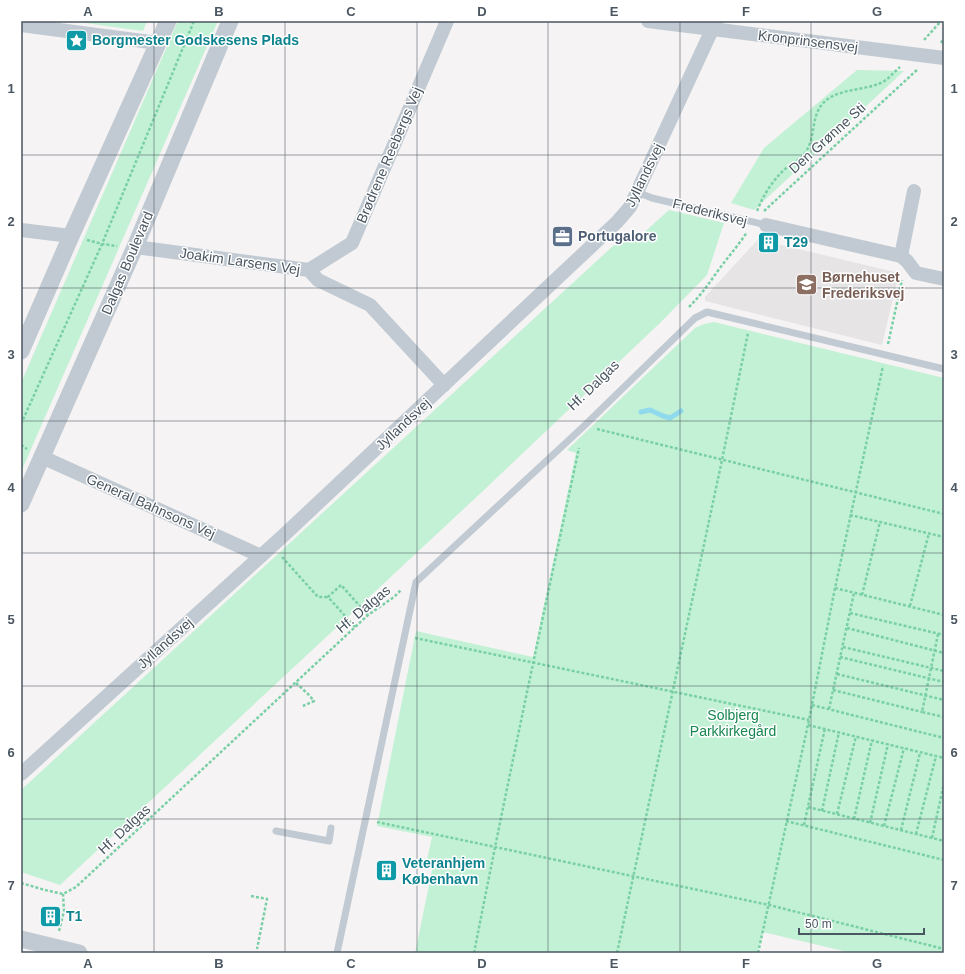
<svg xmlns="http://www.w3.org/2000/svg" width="965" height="974" font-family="Helvetica,sans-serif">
<rect width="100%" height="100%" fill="#f5f3f3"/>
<!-- education -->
<polygon fill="#e6e4e5" points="764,233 777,244 899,273 882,345 705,301 705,297"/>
<!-- green -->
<g fill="#c3f1d5">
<polygon points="71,21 147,21 143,31"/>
<polygon points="178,21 218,21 21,472 21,383"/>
<polygon points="857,70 904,71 754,210 731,203 764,148"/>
<polygon points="669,210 724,223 707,275 661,322 483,491 60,885 21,872 21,790 613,246 639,237"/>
<polygon points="714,322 944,378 944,953 852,953 763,932 757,953 415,953 433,866 426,864 432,837 377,826 416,631 533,657 576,453 567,450 695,328 704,324"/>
</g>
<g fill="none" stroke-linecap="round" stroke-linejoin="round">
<!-- stream -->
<polyline stroke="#90daee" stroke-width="5" points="641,412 650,410 663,416 670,418 681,411"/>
<!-- path -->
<g stroke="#7ad0a6" stroke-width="2.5" stroke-dasharray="3 2" stroke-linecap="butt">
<polyline points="924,40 941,21"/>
<polyline points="941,43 944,38"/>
<path d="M757,211C763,196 772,181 784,170C790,164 800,161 805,153C818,135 808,110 831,97C847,88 871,90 886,80C891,76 895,71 900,67"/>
<polyline points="764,211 918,69"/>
<polyline points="87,240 102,244 117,246"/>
<path d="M689,307C700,296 708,285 717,272C727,258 738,246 747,232"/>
<polyline points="888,344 902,280"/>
<polyline points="21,424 102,244 194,21"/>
<polyline points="597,429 944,514"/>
<polyline points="21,445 27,449"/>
<polyline points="850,515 944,537"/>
<polyline points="282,557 318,597 328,597"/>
<polyline points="835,588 944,615"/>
<polyline points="862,595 880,522"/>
<polyline points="910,606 929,533"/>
<polyline points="850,613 944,635"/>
<polyline points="355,627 328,597 341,585 368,615"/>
<polyline points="847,628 944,653"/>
<polyline points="938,634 922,712 944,717"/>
<polyline points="415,638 809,720"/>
<polyline points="843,647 944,671"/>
<polyline points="840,657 944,682"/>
<polyline points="837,674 944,700"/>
<polyline points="296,683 309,695 314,701 303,706"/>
<polyline points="833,690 922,712"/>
<polyline points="812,705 944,738"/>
<polyline points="829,709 854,593"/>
<polyline points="808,725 944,758"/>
<polyline points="808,807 944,841"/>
<polyline points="822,811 839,732"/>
<polyline points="837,814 856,736"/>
<polyline points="854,819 872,740"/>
<polyline points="786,821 944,860"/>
<polyline points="377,822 769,905 944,949"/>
<polyline points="870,823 888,744"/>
<polyline points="804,825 825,728"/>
<polyline points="884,826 904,748"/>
<polyline points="901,830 920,753"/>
<polyline points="916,834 936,756"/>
<polyline points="932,838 944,783"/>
<polyline points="21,883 45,890 63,894 76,887 368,615 394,597 401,590"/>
<polyline points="251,896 267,899 257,949"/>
<polyline points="59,931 64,911 63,894"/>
<path d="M474,953C507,784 543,616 579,448"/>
<polyline points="617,953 722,460 748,333"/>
<polyline points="758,953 809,720 835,588 883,366"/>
</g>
<!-- service -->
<g stroke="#c1cad2" stroke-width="7">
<polyline points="637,192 652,198 766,225"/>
<polyline points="276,831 329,841 331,828"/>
<polyline points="337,953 416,582 584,426 695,318 707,312 944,369"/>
</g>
<!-- minor -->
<g stroke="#c1cad2" stroke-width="14">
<polyline points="648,21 944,58"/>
<polyline points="21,25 158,43"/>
<polyline points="766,225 901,256 907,261 916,273 944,279"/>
<polyline points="21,230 71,236"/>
<polyline points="135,247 309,270 318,280 370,305 444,385"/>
<polyline points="901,256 914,191"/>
<polyline points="309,270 352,243 447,21"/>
<polyline points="42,457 261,556"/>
<polyline points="21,774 284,535 617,222 630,207 637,192 716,21"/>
</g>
<!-- tertiary -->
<g stroke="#c1cad2" stroke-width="17">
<polyline points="21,351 71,236 168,21"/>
<polyline points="21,504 135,247 230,21"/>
<polyline points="21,939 79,953"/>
</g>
</g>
<!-- grid -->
<path fill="none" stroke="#4a5661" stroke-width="1" stroke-opacity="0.55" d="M154,21V953M285,21V953M417,21V953M548,21V953M680,21V953M811,21V953M21,155H944M21,288H944M21,421H944M21,553H944M21,686H944M21,819H944"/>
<!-- icons -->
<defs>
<symbol id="sight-square" viewBox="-11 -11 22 22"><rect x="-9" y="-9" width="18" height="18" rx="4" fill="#0f9aa8" stroke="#fff"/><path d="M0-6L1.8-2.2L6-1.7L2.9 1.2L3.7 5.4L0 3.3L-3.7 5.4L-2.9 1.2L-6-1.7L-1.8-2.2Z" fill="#fff"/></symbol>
<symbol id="office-square" viewBox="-11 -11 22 22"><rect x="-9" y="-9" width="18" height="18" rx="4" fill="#5c6f8a" stroke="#fff"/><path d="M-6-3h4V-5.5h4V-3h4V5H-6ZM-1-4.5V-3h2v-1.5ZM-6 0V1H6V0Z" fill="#fff"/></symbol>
<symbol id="building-square" viewBox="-11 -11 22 22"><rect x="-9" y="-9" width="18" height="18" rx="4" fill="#0f9aa8" stroke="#fff"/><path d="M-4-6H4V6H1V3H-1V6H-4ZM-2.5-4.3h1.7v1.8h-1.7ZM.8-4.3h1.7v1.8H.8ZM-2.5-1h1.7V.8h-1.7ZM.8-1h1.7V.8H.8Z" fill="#fff"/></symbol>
<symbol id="school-square" viewBox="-11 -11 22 22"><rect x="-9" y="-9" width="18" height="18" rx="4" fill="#8d6e63" stroke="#fff"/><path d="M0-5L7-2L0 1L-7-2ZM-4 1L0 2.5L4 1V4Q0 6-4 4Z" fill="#fff"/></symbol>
</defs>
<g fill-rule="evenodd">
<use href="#sight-square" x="64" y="28" width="25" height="25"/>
<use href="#office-square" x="550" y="224" width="25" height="25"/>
<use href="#building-square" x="756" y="230" width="25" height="25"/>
<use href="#school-square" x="794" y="272" width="25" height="25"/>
<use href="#building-square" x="374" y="858" width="25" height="25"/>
<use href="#building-square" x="38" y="904" width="25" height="25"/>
</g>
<g text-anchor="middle" stroke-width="3" stroke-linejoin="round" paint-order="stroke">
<!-- culture labels -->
<g font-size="14" font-weight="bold" fill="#0d838f" stroke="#fff" text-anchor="start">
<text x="92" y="45">Borgmester Godskesens Plads</text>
<text x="784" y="247">T29</text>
<text x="402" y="868">Veteranhjem<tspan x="402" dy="16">København</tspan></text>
<text x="66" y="921">T1</text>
</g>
<!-- street labels -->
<g font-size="14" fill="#4a5661" stroke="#fff">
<text transform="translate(808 41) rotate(7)" y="5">Kronprinsensvej</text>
<text transform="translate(827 138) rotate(-42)" y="5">Den Grønne Sti</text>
<text transform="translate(389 155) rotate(-67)" y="5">Brødrene Reebergs Vej</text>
<text transform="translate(644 175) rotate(-64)" y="5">Jyllandsvej</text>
<text transform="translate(710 212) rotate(14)" y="5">Frederiksvej</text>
<text transform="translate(240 261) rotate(8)" y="5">Joakim Larsens Vej</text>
<text transform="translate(127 263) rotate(-67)" y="5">Dalgas Boulevard</text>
<text transform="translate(593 385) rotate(-44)" y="5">Hf. Dalgas</text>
<text transform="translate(403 424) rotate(-43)" y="5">Jyllandsvej</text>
<text transform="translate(151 506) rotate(24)" y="5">General Bahnsons Vej</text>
<text transform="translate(363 609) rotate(-40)" y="5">Hf. Dalgas</text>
<text transform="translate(165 643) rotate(-42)" y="5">Jyllandsvej</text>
<text transform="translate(124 829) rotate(-43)" y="5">Hf. Dalgas</text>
</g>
<!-- service labels -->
<g font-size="14" font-weight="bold" fill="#4e5e75" stroke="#fff" text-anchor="start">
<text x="578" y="241">Portugalore</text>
</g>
<!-- education labels -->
<g font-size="14" font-weight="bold" fill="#785e54" stroke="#fff" text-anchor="start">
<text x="822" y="282">Børnehuset<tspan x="822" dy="16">Frederiksvej</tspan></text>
</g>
<!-- park labels -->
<g font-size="14" fill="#17864f" stroke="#fff">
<text x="733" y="720">Solbjerg<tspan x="733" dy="16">Parkkirkegård</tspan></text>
</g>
</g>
<!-- border -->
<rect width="965" height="974" fill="none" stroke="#ffffff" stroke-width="44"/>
<!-- scale -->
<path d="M799 928v6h125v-6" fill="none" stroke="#4a5661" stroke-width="2"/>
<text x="805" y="928" font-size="12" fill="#4a5661" stroke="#ffffff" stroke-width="3" paint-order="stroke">50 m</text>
<rect x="22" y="22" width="921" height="930" fill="none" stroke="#4a5661" stroke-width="1.5"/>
<g font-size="13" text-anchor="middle" font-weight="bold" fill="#4a5661">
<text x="88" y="16">A</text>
<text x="219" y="16">B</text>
<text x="351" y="16">C</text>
<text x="482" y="16">D</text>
<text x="614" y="16">E</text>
<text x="746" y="16">F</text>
<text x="877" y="16">G</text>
<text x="11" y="93">1</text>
<text x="954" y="93">1</text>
<text x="11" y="226">2</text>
<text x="954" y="226">2</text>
<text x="11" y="359">3</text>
<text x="954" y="359">3</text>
<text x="11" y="492">4</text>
<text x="954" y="492">4</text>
<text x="11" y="624">5</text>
<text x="954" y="624">5</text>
<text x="11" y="757">6</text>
<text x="954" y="757">6</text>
<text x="11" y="890">7</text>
<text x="954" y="890">7</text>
<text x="88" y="968">A</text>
<text x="219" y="968">B</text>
<text x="351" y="968">C</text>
<text x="482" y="968">D</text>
<text x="614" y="968">E</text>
<text x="746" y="968">F</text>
<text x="877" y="968">G</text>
</g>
</svg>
